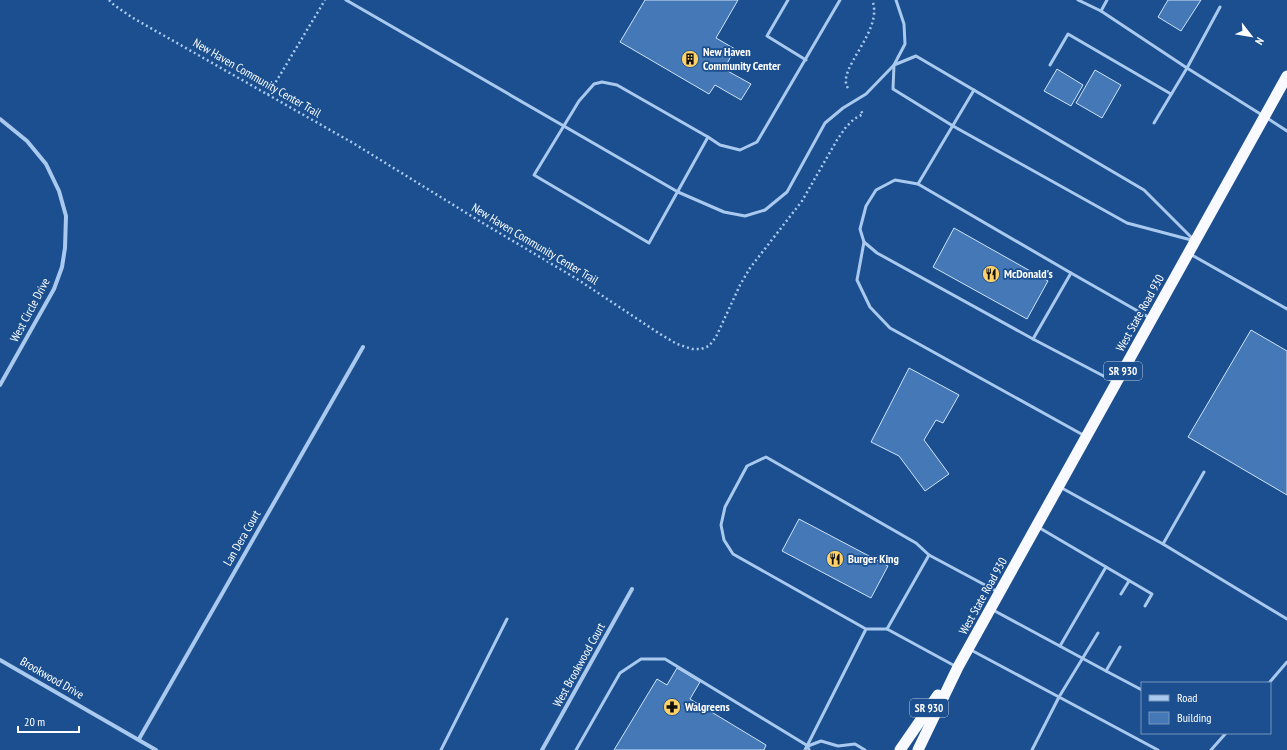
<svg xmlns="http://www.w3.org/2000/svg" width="1287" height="750" font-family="'PT Sans Narrow',sans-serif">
<rect width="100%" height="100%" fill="#1b4f8f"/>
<!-- building -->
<g fill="#4478b7" stroke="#cfe3fa">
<polygon points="645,0 738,0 716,38 735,49 724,69 751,84 741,100 715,85 709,94 620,42"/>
<polygon points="1168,0 1201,0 1181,31 1158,17"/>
<polygon points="1057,69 1083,85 1071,106 1044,91"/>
<polygon points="1095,70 1121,85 1102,118 1076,103"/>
<polygon points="954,228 1048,281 1027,319 933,267"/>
<polygon points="1251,330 1287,351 1287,495 1188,437"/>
<polygon points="909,368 959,395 943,423 936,420 924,440 949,474 925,491 899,456 871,442"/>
<polygon points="799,519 888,566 871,598 782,551"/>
<polygon points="677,668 700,682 690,699 766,745 764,750 614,750 657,679 667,685"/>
</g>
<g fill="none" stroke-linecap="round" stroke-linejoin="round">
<!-- path -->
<g stroke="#a9c9ee" stroke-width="2.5" stroke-dasharray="2 3" stroke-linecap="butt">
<polyline points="109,0 114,5 133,18 353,143 481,222 577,279 660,334 677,344 692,349 701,349 709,346 716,337 740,285 750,268 802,201 837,140 846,127 854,119 863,114 861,111"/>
<path d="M848,88C835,70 885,30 872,0"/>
<polyline points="268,95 325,0"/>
</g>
<!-- service -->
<g stroke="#a9c9ee" stroke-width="3">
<polyline points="346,0 678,192 724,212 745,216 765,210 787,192 825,123 843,108 866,94 894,65 905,44 904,24 896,0"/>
<polyline points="788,0 767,36 806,60"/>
<polyline points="1078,0 1101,11 1187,68 1220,7"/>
<polyline points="1101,11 1107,0"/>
<polygon points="916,56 1144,190 1195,241 1127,223 953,126 893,89 894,65"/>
<polyline points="1050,65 1068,34 1171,94"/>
<polygon points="602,82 617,85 708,137 649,243 534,175 579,101 594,84"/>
<polyline points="1267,118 1287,131"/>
<polyline points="1154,123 1187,68 1262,115"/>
<polyline points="708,137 720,145 740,150 757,142 840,0"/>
<polyline points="918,184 974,90"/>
<polyline points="864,242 857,280 870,307 890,328 1085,436"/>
<polyline points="1190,254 1287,309"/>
<polyline points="1033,339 1071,273"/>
<polyline points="1115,382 1033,339 877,253 864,242 860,229 866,206 876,190 895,180 918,184 1071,273 1150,318"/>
<polyline points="1060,487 1163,544 1287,619"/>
<polyline points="1038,527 1152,594 1145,606"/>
<polyline points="1163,544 1204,472"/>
<polyline points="929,555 998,592"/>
<polyline points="1121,594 1129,581"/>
<polyline points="993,610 1106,671 1120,647"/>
<polyline points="887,629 955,666"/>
<polyline points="1060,646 1106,567"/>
<polyline points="971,650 1059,697 1098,633"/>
<polyline points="1106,671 1142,690"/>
<polyline points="1269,683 1287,662"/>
<polyline points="441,750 507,619"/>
<polyline points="576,750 620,673 641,659 665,659 808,746"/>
<polyline points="805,750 866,629 887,629 929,555 916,543 766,457 747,466 725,507 721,525 724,540 733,554 866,629"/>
<polyline points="809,750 808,746 821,741 838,746 855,744 865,750"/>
<polyline points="1032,750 1059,697 1158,750"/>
<polyline points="1211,750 1226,733"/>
</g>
<!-- minor -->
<g stroke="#a9c9ee" stroke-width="4">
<polyline points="0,119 27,141 46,164 59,191 66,216 65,248 62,267 54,289 0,385"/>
<polyline points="0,660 156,750"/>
<polyline points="139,739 363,347"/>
<polyline points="542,750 632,589"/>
</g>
<!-- trunk -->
<g stroke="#f8faff" stroke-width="11">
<polyline points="900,750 938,695"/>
<polyline points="918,750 958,667 1287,76"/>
</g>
</g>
<!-- icons -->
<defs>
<symbol id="building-disc" viewBox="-11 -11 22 22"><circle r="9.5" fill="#ffd166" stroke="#1b4f8f"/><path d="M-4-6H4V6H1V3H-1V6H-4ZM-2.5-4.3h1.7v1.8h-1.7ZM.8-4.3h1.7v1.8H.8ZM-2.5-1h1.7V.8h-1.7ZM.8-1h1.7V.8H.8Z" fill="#111"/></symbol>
<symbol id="restaurant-disc" viewBox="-11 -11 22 22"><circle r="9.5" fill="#ffd166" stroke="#1b4f8f"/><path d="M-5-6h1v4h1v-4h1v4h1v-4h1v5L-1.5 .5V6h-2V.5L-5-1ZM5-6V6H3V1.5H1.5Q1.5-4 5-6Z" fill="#111"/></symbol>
<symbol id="pharmacy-disc" viewBox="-11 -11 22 22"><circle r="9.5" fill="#ffd166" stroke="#1b4f8f"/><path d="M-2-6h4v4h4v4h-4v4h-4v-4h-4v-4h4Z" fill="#111"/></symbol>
</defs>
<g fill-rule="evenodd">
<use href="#building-disc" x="680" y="49" width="20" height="20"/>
<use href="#restaurant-disc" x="981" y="264" width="20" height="20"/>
<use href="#restaurant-disc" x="825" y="549" width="20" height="20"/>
<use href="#pharmacy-disc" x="662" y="697" width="20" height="20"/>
</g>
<g text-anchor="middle" stroke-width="3.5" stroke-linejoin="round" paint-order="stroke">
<!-- shield labels -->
<g fill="#1b4f8f" stroke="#bbcadd" stroke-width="1">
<rect x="1104" y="362" width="38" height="18" rx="3"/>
<rect x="910" y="699" width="38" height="18" rx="3"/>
</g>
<g font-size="11" font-weight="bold" fill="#fff">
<text x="1123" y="375">SR 930</text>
<text x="929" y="712">SR 930</text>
</g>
<!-- poi labels -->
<g font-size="12" font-weight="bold" fill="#fff" stroke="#1b4f8f" text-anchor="start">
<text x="703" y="56">New Haven<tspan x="703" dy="14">Community Center</tspan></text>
<text x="1004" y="278">McDonald's</text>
<text x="848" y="563">Burger King</text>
<text x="685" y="711">Walgreens</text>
</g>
<!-- street labels -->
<g font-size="12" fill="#fff" stroke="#1b4f8f">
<text transform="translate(257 78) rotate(30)" y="4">New Haven Community Center Trail</text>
<text transform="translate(535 244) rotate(31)" y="4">New Haven Community Center Trail</text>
<text transform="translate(30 310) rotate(-62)" y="4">West Circle Drive</text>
<text transform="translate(1140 313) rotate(-61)" y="4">West State Road 930</text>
<text transform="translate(242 538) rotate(-60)" y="4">Lan Dera Court</text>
<text transform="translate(983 596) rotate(-61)" y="4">West State Road 930</text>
<text transform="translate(579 665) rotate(-61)" y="4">West Brookwood Court</text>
<text transform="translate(52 678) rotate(30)" y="4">Brookwood Drive</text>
</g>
</g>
<!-- legend -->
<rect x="1141" y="682" width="130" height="52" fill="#1b4f8f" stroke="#7695bc"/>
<rect x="1149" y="695" width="20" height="6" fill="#a9c9ee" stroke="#7695bc"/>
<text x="1177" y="702" font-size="12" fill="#ffffff">Road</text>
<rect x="1149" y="712" width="20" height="12" fill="#4478b7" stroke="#7695bc"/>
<text x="1177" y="722" font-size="12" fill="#ffffff">Building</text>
<!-- north arrow -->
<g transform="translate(1251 36) rotate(121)" stroke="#1b4f8f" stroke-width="3" paint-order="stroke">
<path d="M0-3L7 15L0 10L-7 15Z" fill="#ffffff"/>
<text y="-6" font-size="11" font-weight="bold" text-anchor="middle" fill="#ffffff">N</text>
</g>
<!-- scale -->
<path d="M18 726v6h61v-6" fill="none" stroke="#ffffff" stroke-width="2"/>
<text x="24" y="726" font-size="12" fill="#ffffff" stroke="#1b4f8f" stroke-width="3" paint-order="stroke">20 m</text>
</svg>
